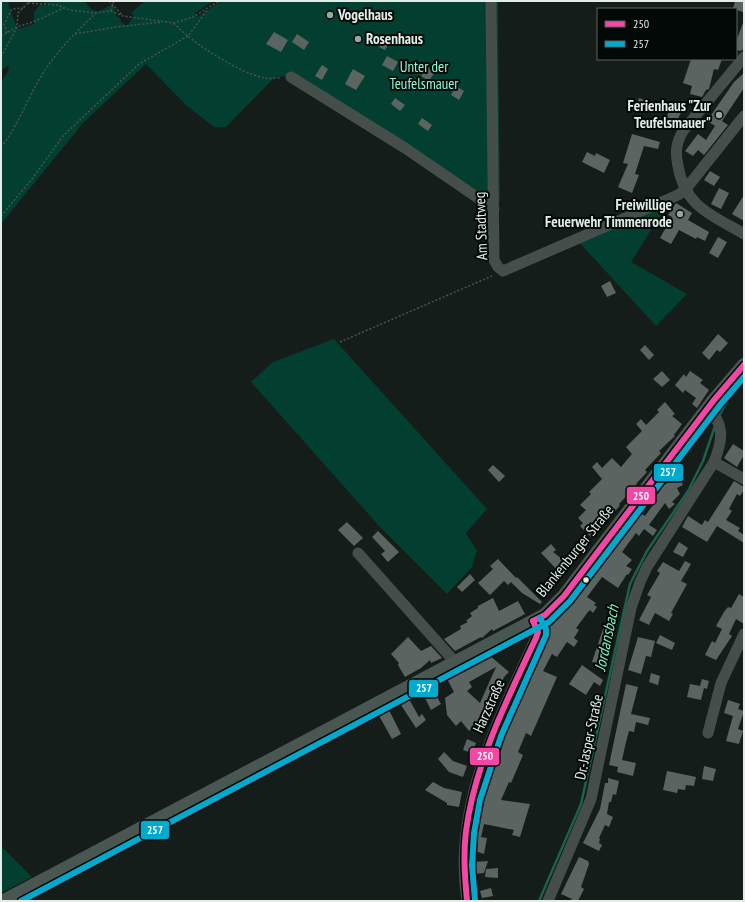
<svg xmlns="http://www.w3.org/2000/svg" width="745" height="902" font-family="'PT Sans Narrow',sans-serif">
<rect width="100%" height="100%" fill="#141d1a"/>
<!-- green -->
<g fill="#033f30">
<path d="M1,1H13L8,3L13,18L18,29L34,24V12L40,5H49L40,1H85C94,16 100,11 111,5L115,9L116,16L120,18L121,22L127,26L134,16L131,13L145,1H213L195,13L197,17L221,1H498L500,202L489,207L307,89L284,76L274,78L226,127H214L187,106L146,64L83,123L1,224V82L9,70L8,65L1,71Z"/>
<polygon points="666,206 631,262 687,294 656,326 578,241"/>
<polygon points="334,339 487,509 466,533 477,551 472,567 447,594 380,527 251,382 273,362"/>
<polygon points="1,846 32,877 1,893"/>
</g>
<g fill="none" stroke-linecap="round" stroke-linejoin="round">
<!-- stream -->
<g stroke="#1a614e" stroke-width="2.5">
<polyline points="739,385 744,381"/>
<polyline points="719,416 731,395"/>
<polyline points="539,901 581,804 630,584 647,551 688,491 703,461 715,426"/>
</g>
</g>
<!-- building -->
<g fill="#5c6461" fill-rule="evenodd">
<polygon points="735,1 744,1 743,12 733,9"/>
<polygon points="743,23 744,48 741,51 736,50 736,38 737,39"/>
<polygon points="274,32 288,40 281,52 266,44"/>
<polygon points="297,34 309,42 304,50 292,42"/>
<polygon points="385,37 391,40 385,50 379,47"/>
<polygon points="387,56 398,62 393,71 382,65"/>
<polygon points="691,59 722,59 718,70 714,69 709,89 706,90 702,97 690,94 692,86 683,83"/>
<polygon points="322,65 328,69 322,80 315,76"/>
<polygon points="427,67 435,72 429,81 421,76"/>
<polygon points="353,69 365,76 356,90 345,84"/>
<polygon points="744,73 744,88 722,121 728,125 704,155 698,150 693,156 685,151 698,134 706,140 715,126 707,121 734,82"/>
<polygon points="456,86 464,91 459,100 451,95"/>
<polygon points="395,98 405,105 400,111 391,104"/>
<polygon points="639,98 647,101 644,109 636,106"/>
<polygon points="673,103 683,108 676,123 666,118"/>
<polygon points="422,118 432,125 428,131 418,124"/>
<polygon points="632,134 660,142 658,149 644,146 635,174 639,175 632,193 618,187 628,164 623,163"/>
<polygon points="587,152 595,156 596,153 610,160 604,173 582,162"/>
<polygon points="710,171 720,177 714,186 704,180"/>
<polygon points="719,188 729,193 721,209 711,204"/>
<polygon points="744,195 744,221 732,214"/>
<polygon points="676,203 692,213 688,220 709,232 705,241 697,237 696,239 679,230 671,244 660,238 672,217 668,215"/>
<polygon points="718,237 727,242 718,258 709,253"/>
<polygon points="610,281 616,293 607,297 601,286"/>
<polygon points="718,334 728,343 720,352 717,350 709,360 702,353"/>
<polygon points="645,345 654,355 649,360 640,350"/>
<polygon points="662,371 670,380 662,387 653,379"/>
<polygon points="690,371 703,380 700,383 709,390 697,408 692,404 696,398 685,390 683,393 675,385 684,374 686,377"/>
<polygon points="665,402 675,414 672,416 682,424 674,435 675,436 659,451 661,453 645,470 647,472 636,484 637,485 619,504 620,505 606,523 591,537 580,526 583,523 578,518 586,510 580,505 591,494 589,492 602,479 592,467 597,462 602,468 612,458 621,467 632,454 626,447 642,431 636,424 641,419 646,425 659,412 657,410"/>
<polygon points="733,444 744,451 744,455 737,467 724,458"/>
<polygon points="493,465 505,476 499,482 488,470"/>
<polygon points="679,477 683,485 677,488 680,494 672,502 675,504 669,509 665,503 649,525 657,530 653,536 644,529 639,536 636,533 622,552 632,560 626,566 632,569 628,575 627,574 618,588 602,577 587,597 596,603 594,605 597,607 593,613 590,610 588,612 576,628 579,630 574,638 578,641 574,647 567,642 557,657 552,654 543,671 557,677 531,736 526,733 518,752 523,755 511,783 509,782 501,800 530,804 520,837 512,835 514,830 484,824 481,837 487,838 484,854 472,850 473,833 479,800 488,768 513,704 540,650 546,630 639,512 645,516 653,505 648,501 656,489"/>
<polygon points="734,481 744,487 744,490 740,496 737,494 729,509 732,511 726,520 740,528 738,531 744,535 744,543 717,526 707,542 682,527 688,516 702,525 705,520 708,522"/>
<polygon points="347,522 363,538 354,546 338,530"/>
<polygon points="378,531 399,552 388,562 381,554 385,551 372,537"/>
<polygon points="679,542 688,548 683,557 673,552"/>
<polygon points="551,544 556,550 553,552 571,566 563,576 541,553"/>
<polygon points="498,559 516,578 517,577 542,602 540,604 522,593 511,582 508,585 504,581 490,595 478,583 493,569 490,566"/>
<polygon points="685,561 691,564 681,581 687,584 671,613 673,614 669,621 655,613 649,625 639,620 651,597 647,595 660,573 657,571 663,562 679,571"/>
<polygon points="470,574 475,580 462,592 457,587"/>
<polygon points="739,594 744,597 744,624 736,619 729,634 732,636 716,660 705,655 712,641 715,643 722,629 716,626 724,612 728,607 731,608"/>
<polygon points="493,598 499,611 518,601 525,614 493,631 492,629 482,638 481,637 455,651 444,639 461,629 460,626 468,622 466,621 472,616 470,613 478,608 478,606"/>
<polygon points="611,618 617,623 603,665 592,662 603,629"/>
<polygon points="660,635 675,643 672,650 656,643"/>
<polygon points="408,637 421,651 431,646 442,658 431,663 430,660 421,668 405,677 398,665 399,663 391,654"/>
<polygon points="638,637 655,641 651,657 646,656 641,674 628,670"/>
<path d="M489,655L509,672L504,677L485,724L479,721L469,731L461,721L456,726L447,715L445,698L454,692L446,677L470,664L471,666L478,660L482,661ZM496,667L480,703L467,691L472,687L469,682Z"/>
<polygon points="582,665 603,680 600,686 594,682 586,695 569,684"/>
<polygon points="651,673 660,676 658,685 649,682"/>
<polygon points="702,679 709,681 707,689 704,688 701,700 687,697 690,684 700,686"/>
<polygon points="626,684 638,687 631,714 650,718 648,725 636,722 634,732 629,731 626,742 622,760 636,763 633,776 617,772 618,767 609,765"/>
<polygon points="430,685 441,704 431,710 421,690"/>
<polygon points="408,697 419,717 422,714 426,720 416,728 399,702"/>
<polygon points="728,700 740,704 738,709 744,711 738,729 743,731 739,744 726,741 733,716 724,713"/>
<polygon points="388,708 401,734 392,739 378,714"/>
<polygon points="467,739 476,743 472,753 463,750"/>
<polygon points="444,752 453,761 467,766 463,777 449,772 438,759"/>
<polygon points="704,766 716,769 713,781 702,779"/>
<polygon points="667,771 696,777 694,786 686,785 685,790 678,789 677,793 663,790"/>
<polygon points="608,778 619,781 616,795 613,794 611,802 609,802 607,814 613,817 609,827 605,825 599,838 600,839 599,843 602,845 599,851 583,843 600,809 605,783 608,783"/>
<polygon points="433,782 444,788 462,792 459,807 447,805 447,803 425,790"/>
<polygon points="579,857 588,861 589,864 581,887 584,889 578,901 570,901 572,899 561,894"/>
<polygon points="488,861 484,873 474,874 473,862"/>
<polygon points="498,868 498,878 485,877 486,869"/>
<polygon points="491,888 493,896 482,898 480,891"/>
</g>
<g fill="none" stroke-linecap="round" stroke-linejoin="round">
<!-- path -->
<g stroke="#4a5350" stroke-width="1.5" stroke-dasharray="2 2" stroke-linecap="butt">
<polyline points="109,1 122,15"/>
<polyline points="28,3 57,5 70,10 96,13 111,11 123,16 174,23 193,17 219,1"/>
<polyline points="111,11 114,1"/>
<path d="M174,23C190,42 241,74 265,78C270,79 276,78 281,78"/>
<polyline points="7,33 4,24 12,9 23,8"/>
<polyline points="75,34 116,27 162,22"/>
<polyline points="1,36 17,27 33,22 64,8"/>
<polyline points="1,57 17,27 18,13 30,1"/>
<path d="M1,147C18,126 27,100 40,78C55,53 75,33 96,13"/>
<polyline points="1,216 32,179 63,136 139,64 188,36 208,9"/>
<polyline points="340,342 492,276"/>
</g>
<!-- minor -->
<g stroke="#454e4b" stroke-width="11">
<polyline points="491,1 494,260 498,267 503,271 678,195 685,190 744,116"/>
<path d="M744,57L683,131C676,143 675,152 678,166C685,207 712,215 744,234"/>
<polyline points="291,77 405,148 494,209"/>
<polyline points="714,462 744,479"/>
<polyline points="358,553 455,662"/>
<polyline points="708,733 721,683 744,634"/>
<path d="M467,901C452,807 498,721 536,638L538,632L533,621"/>
<path d="M548,901L591,799L631,608L640,582L647,567L714,462C722,442 726,424 707,408"/>
</g>
<!-- major -->
<polyline stroke="#495651" stroke-width="14" points="4,901 545,615 564,596 714,400 744,365"/>
<defs>
<g id="bus-1">
<polyline points="533,621 545,615 564,596 714,400 744,365"/>
<path d="M467,901C465,878 463,855 466,831C475,763 507,700 536,638L538,632L533,621"/>
</g>
<g id="bus-2">
<polyline points="475,900 472,866 474,833 480,800 501,736 546,635 546,629 540,618"/>
<polyline points="21,901 549,622 570,601 720,405 744,377"/>
</g>
</defs>
<!-- bus-1 casing -->
<use href="#bus-1" stroke="#030907" stroke-width="9"/>
<!-- bus-2 casing -->
<use href="#bus-2" stroke="#030907" stroke-width="9"/>
<!-- bus-1 -->
<use href="#bus-1" stroke="#f346a5" stroke-width="6"/>
<!-- bus-2 -->
<use href="#bus-2" stroke="#00a9ce" stroke-width="6"/>
</g>
<!-- markers -->
<g fill="#9aa4a0" stroke="#030907" stroke-width="1.5">
<circle cx="330" cy="15" r="4"/>
<circle cx="358" cy="39" r="4"/>
<circle cx="719" cy="115" r="4"/>
<circle cx="680" cy="214" r="4"/>
</g>
<circle fill="#e2ede8" stroke="#030907" stroke-width="1.5" cx="586" cy="580" r="3.5"/>
<g text-anchor="middle" stroke-width="4" stroke-linejoin="round" paint-order="stroke">
<!-- poi labels -->
<g font-size="15" font-weight="bold" fill="#e2ede8" stroke="#030907" text-anchor="start">
<text x="338" y="20">Vogelhaus</text>
<text x="366" y="44">Rosenhaus</text>
<text x="711" y="111" text-anchor="end">Ferienhaus "Zur<tspan x="711" dy="17">Teufelsmauer"</tspan></text>
<text x="672" y="210" text-anchor="end">Freiwillige<tspan x="672" dy="17">Feuerwehr Timmenrode</tspan></text>
</g>
<!-- park labels -->
<g font-size="15" fill="#8ef9d7" stroke="#030907">
<text x="424" y="72">Unter der<tspan x="424" dy="17">Teufelsmauer</tspan></text>
</g>
<!-- street labels -->
<g font-size="15" fill="#e2ede8" stroke="#030907">
<text transform="translate(481 226) rotate(-92)" y="5">Am Stadtweg</text>
<text transform="translate(575 551) rotate(-51)" y="5">Blankenburger Straße</text>
<text transform="translate(489 706) rotate(-66)" y="5">Harzstraße</text>
<text transform="translate(589 737) rotate(-78)" y="5">Dr.-Jasper-Straße</text>
</g>
<!-- water labels -->
<g font-size="16" font-style="italic" fill="#83edcc" stroke="#030907">
<text transform="translate(606 638) rotate(-78)" y="6">Jordansbach</text>
</g>
</g>
<g stroke="#030907" stroke-width="1.5">
<rect x="653" y="463" width="31" height="19" rx="4" fill="#00a9ce"/>
<rect x="626" y="486" width="30" height="19" rx="4" fill="#f346a5"/>
<rect x="408" y="679" width="31" height="19" rx="4" fill="#00a9ce"/>
<rect x="469" y="747" width="31" height="19" rx="4" fill="#f346a5"/>
<rect x="140" y="820" width="30" height="20" rx="4" fill="#00a9ce"/>
</g>
<g font-size="11" text-anchor="middle" font-weight="bold" fill="#fff">
<text x="668" y="476">257</text>
<text x="641" y="500">250</text>
<text x="424" y="692">257</text>
<text x="485" y="760">250</text>
<text x="155" y="834">257</text>
</g>
<!-- border -->
<rect width="745" height="902" fill="none" stroke="#e2ede8" stroke-width="4"/>
<!-- legend -->
<rect x="597" y="8" width="140" height="52" fill="#030907" stroke="#5c6461"/>
<rect x="605" y="21" width="20" height="6" fill="#f346a5" stroke="#5c6461"/>
<text x="633" y="28" font-size="12" fill="#e2ede8">250</text>
<rect x="605" y="41" width="20" height="6" fill="#00a9ce" stroke="#5c6461"/>
<text x="633" y="48" font-size="12" fill="#e2ede8">257</text>
</svg>
